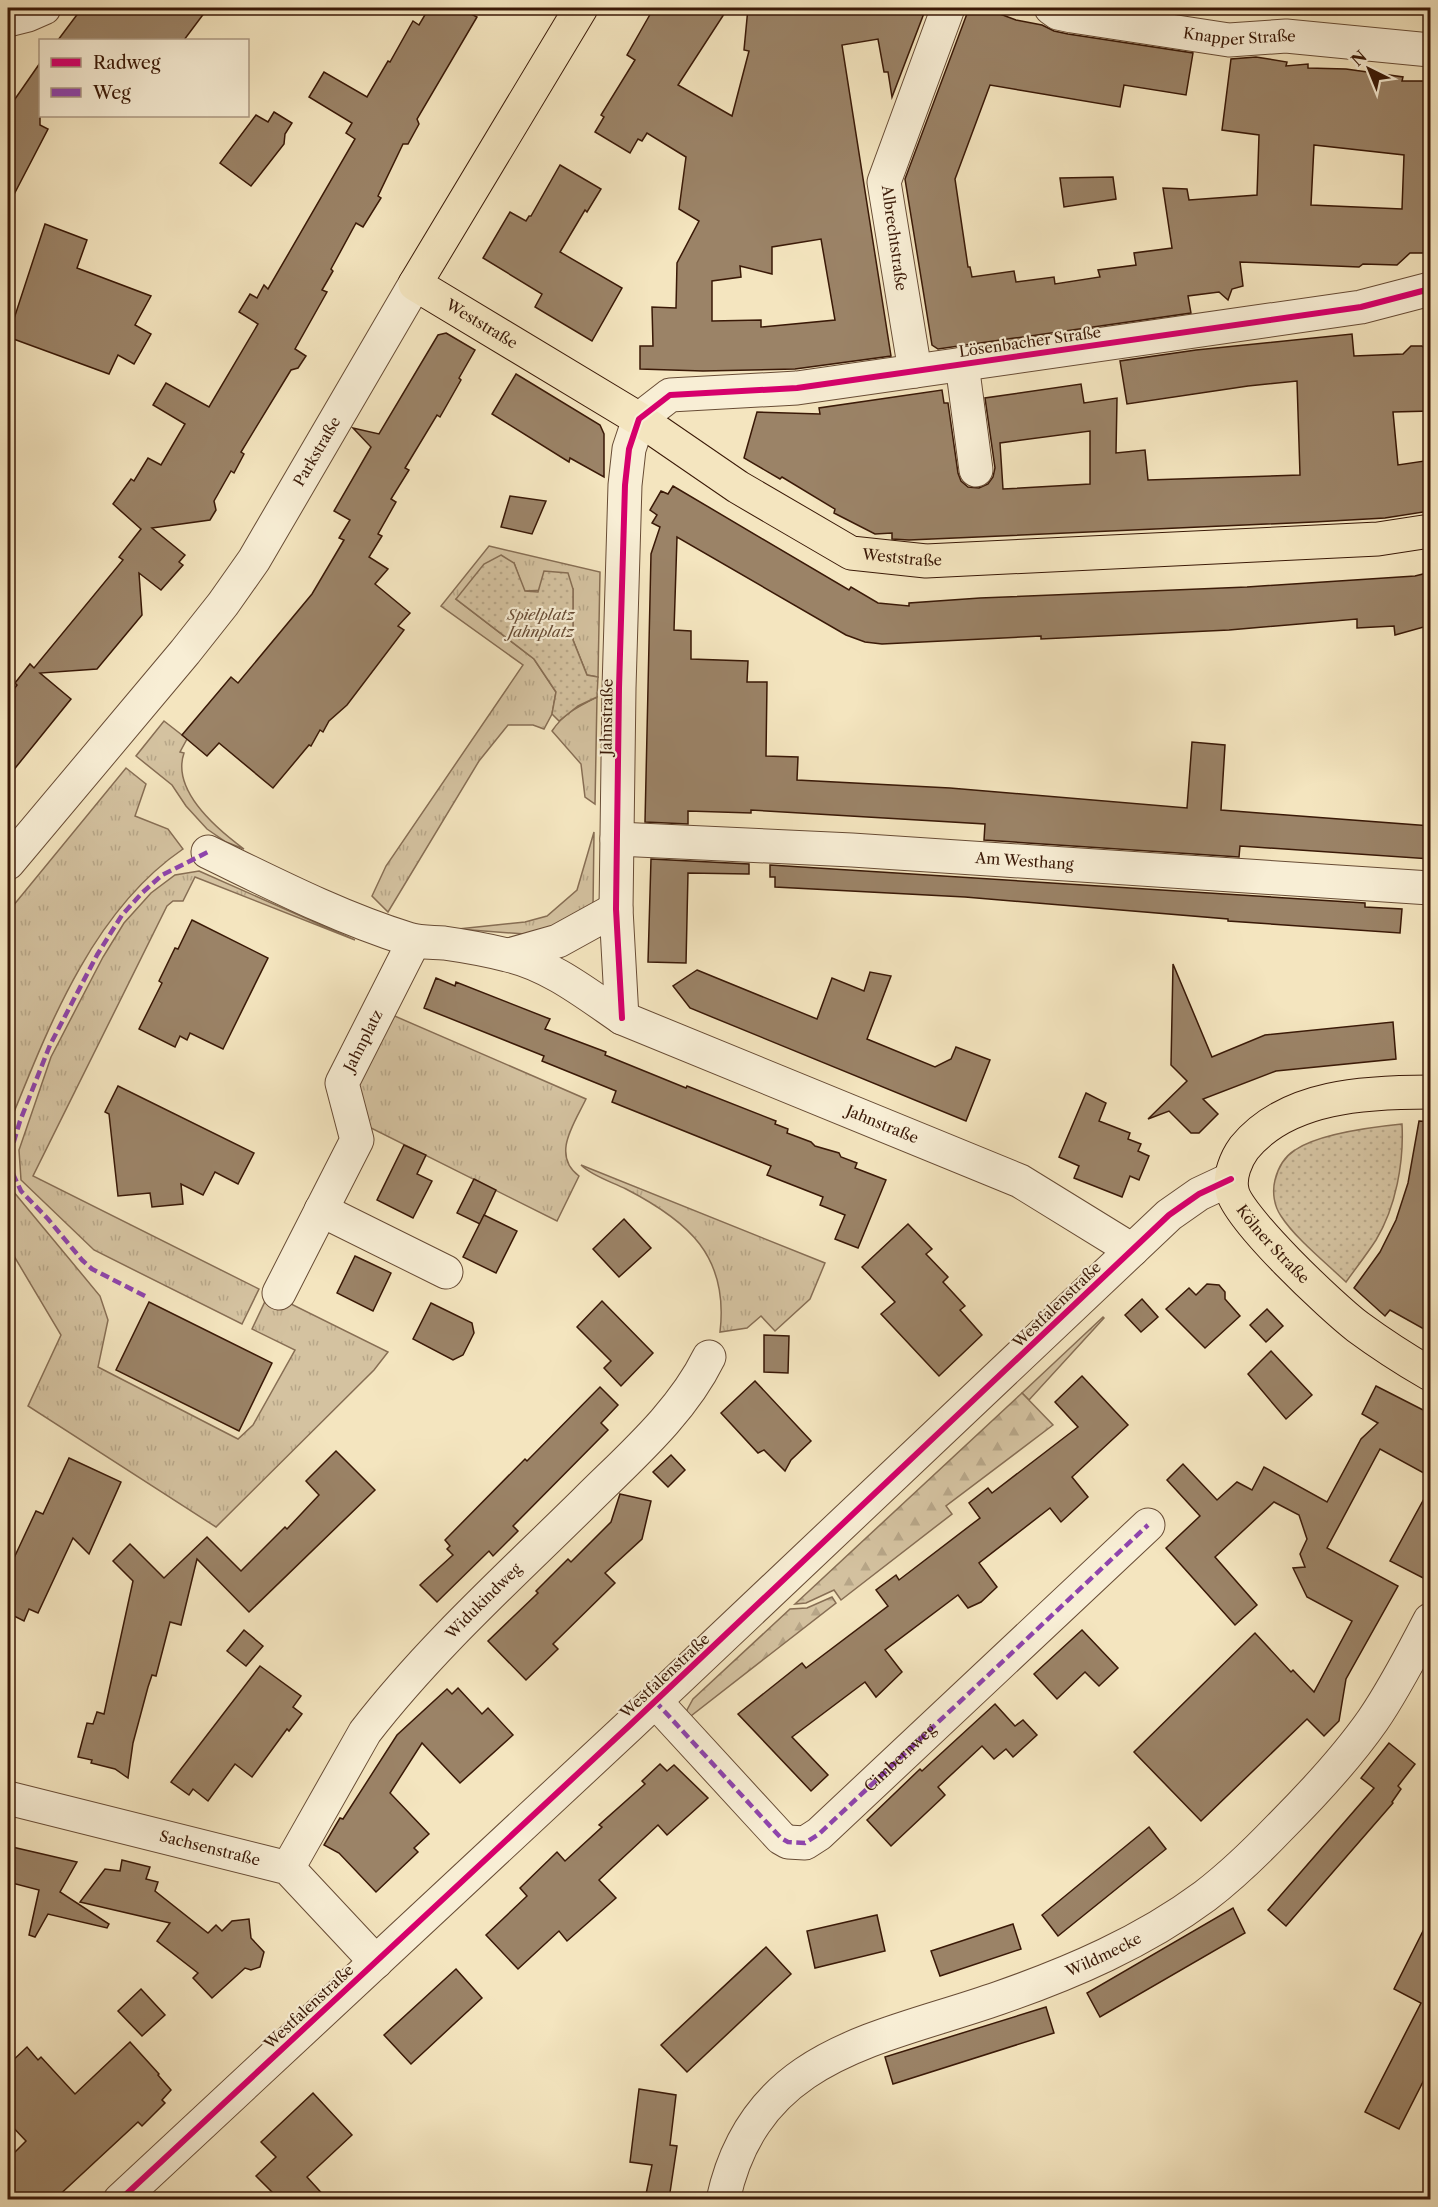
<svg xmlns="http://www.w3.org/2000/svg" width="1438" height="2207" font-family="'Libre Caslon Text',serif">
<defs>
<pattern id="grass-tufts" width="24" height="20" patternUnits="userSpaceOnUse" patternTransform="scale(1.5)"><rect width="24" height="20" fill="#d4c2a0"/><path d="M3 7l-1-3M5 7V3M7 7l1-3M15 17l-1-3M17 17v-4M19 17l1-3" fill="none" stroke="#b7a688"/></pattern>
<pattern id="forest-firs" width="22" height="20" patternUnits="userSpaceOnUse" patternTransform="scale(1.5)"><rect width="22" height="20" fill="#d4c2a0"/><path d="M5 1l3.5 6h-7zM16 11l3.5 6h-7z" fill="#b7a688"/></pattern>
<pattern id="park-dots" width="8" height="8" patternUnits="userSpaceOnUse" patternTransform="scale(1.5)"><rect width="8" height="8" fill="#d4c2a0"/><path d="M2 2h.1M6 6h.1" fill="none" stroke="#b7a688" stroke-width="1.8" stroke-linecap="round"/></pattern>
</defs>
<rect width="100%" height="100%" fill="#f4e5bf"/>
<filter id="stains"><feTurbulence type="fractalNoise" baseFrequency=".00333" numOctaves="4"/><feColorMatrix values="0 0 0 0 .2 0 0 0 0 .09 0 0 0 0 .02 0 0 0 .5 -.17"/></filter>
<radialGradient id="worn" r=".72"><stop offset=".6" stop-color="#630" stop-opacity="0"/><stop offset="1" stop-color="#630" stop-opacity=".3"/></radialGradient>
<!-- grass -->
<g fill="url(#grass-tufts)" stroke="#876e54" stroke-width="1.5">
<polygon points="489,546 600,572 598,677 587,675 573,640 573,589 524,591 514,563 456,599 534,659 556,692 552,714 544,729 533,725 508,725 479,761 388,912 372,896 386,866 523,665 441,606"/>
<path d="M597,697L595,804L585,797L581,764L552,731C563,714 579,706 597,697Z"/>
<path d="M164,721L187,739L180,752L184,753C171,791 217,829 244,849L226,842L207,829L186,806L172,785L136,756Z"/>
<path d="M126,768L146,784L135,816L168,829L183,849C92,911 48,1028 8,1127V912Z"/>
<polygon points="594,832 593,907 552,929 525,934 458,929 525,922 547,916 577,890"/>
<polygon points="199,871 355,940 195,877 183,901 173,901 167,906 33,1176 259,1289 242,1324 94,1250 21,1180 19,1150 51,1057 103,957 124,923 151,893 175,875"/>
<path d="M390,1014L586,1099C574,1124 551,1155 579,1176L557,1221L367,1126L356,1084Z"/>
<path d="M581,1165L825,1263L810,1299L775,1331L761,1316L747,1328L720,1332C729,1256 688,1221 626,1189C612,1182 592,1176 581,1165Z"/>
<polygon points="8,1185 100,1296 108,1320 98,1367 238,1439 253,1425 295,1350 252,1329 269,1293 388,1352 374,1370 216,1527 28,1406 61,1335 8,1246"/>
<polygon points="1103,1317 1104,1318 1029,1400 1022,1393"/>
</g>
<!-- forest -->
<g fill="url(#forest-firs)" stroke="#876e54" stroke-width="1.5">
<polygon points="1022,1393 1053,1425 946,1506 952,1514 841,1600 834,1590 806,1603 795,1604"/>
<polygon points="832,1597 836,1603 687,1719 687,1710 693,1699 790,1609 807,1608"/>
</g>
<!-- park -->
<g fill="url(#park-dots)" stroke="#876e54" stroke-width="1.5">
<polygon points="501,555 514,563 525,591 538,592 544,571 568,573 573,589 573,640 587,675 598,677 597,697 578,706 559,721 552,714 556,692 534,659 456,599 484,564"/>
<path d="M1402,1124C1404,1162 1396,1207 1376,1240C1367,1254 1356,1268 1346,1282C1326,1263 1295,1238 1281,1216C1274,1206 1272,1192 1275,1180C1278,1168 1284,1157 1295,1150C1320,1133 1372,1127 1402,1124Z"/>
</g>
<!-- building -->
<g fill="#9b8367" stroke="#3a1907" stroke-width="1.5" fill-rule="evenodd">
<polygon points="82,8 208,8 184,40 58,40"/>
<polygon points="429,8 460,8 477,17 417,119 419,124 408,144 403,144 378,196 381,198 363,227 356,223 331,269 333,271 322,290 327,292 295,349 306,356 298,368 291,370 241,452 244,454 234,473 231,471 214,501 216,510 210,520 152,528 185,555 179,562 183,565 161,590 139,573 142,615 97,669 40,673 71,699 8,777 8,697 17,685 15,683 30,664 34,668 123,560 119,557 141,529 113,504 131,479 134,481 148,458 161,465 185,424 153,405 166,383 209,407 258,324 239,312 250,294 257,298 264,285 268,289 355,139 346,133 352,123 309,97 324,72 367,97 388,61 390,62 413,21 419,25"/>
<path d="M660,8H728L678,85L732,116L749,51L744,50L748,8H926L892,97L888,72H884L878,39L842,45L891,356L795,369L703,371L640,369V346H653L652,307L676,308L677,263L699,221L679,209L686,157L647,133L642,141L638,139L630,153L595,132L604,117L601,115L635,60L627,55L652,11L656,14ZM821,239L835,320L761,327V320L712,321V281L741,277L740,266L772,274V247Z"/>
<path d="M975,8H984L1016,20L1042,25L1054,31L1068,34L1193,53L1186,95L1124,85L1120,107L990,85L955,179L968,267H970L972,277L1014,271L1016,282L1054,277L1055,284L1100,277L1098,270L1136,265L1134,253L1172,248L1163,188L1187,189L1189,200L1257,195L1259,135L1222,130L1231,59L1256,57L1287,62L1286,66L1308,64V68L1346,69L1403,77L1402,81H1431V253H1410L1397,265L1363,264L1359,267L1240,262L1243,286L1232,289L1228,300L1219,292L1188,296L1191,313L938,349L932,345L905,179L968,11ZM1314,145L1404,155L1402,209L1311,205Z"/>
<polygon points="40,63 40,125 48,129 8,206 8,109"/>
<polygon points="274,112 292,123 285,134 284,144 251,186 220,163 256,115 268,122"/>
<polygon points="560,165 601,189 587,212 585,210 560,252 622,288 592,341 535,307 542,294 483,258 510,212 526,221 529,216 531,216"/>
<polygon points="1113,177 1116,199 1064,207 1060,178"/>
<polygon points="45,224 87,240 77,268 151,296 135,325 151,334 134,364 118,355 109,374 8,337"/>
<polygon points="446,333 475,350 459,378 461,380 440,417 437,415 405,468 409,470 391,499 396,502 378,534 382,536 369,557 388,569 375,584 410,613 398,626 404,630 347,705 329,721 323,732 320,730 311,746 309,745 273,788 219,743 207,756 182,735 231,677 238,683 312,594 344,540 339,538 350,520 334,511 371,447 353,428 379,434 438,335"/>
<path d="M1352,334L1354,356L1403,354L1411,346H1422L1431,354V411L1393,412L1398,465L1431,460V488H1426L1430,511L1385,518L1314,522L909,540L892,539V533L875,534L834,513L835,509L782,477L780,479L744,458L757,412L820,414L819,408L942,390L944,403H948L958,473L961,481L968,487L979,488L988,484L993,477L995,468L985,398L1081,384L1084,403L1117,398L1116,453L1145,450L1148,480L1300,475L1297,381L1248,386L1127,404L1120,361L1196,350ZM1090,431V484L1003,489L1000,443Z"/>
<polygon points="516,374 600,425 604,434 604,477 570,458 569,462 492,414"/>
<polygon points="673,486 849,590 851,587 878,603 909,606 909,603 980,598 1247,587 1415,576 1431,572 1431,625 1395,635 1394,626 1357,628 1357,619 1229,630 1041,639 1041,636 882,644 865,642 846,635 677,537 674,630 691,631 691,659 748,661 747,682 767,682 766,756 798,757 797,780 950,788 1187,808 1192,742 1225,745 1221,810 1431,826 1431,859 1240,846 1239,857 984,840 985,824 751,810 751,813 688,811 688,824 645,822 651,554 660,527 652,523 657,515 650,510 661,491 668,494"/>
<polygon points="510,496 546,501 532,534 501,527"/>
<polygon points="651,859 749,864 749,874 688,873 686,963 648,962"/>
<polygon points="770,865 1365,903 1365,907 1402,909 1400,933 1228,921 1228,919 965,897 775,887 775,877 770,877"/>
<polygon points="192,920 268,958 223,1049 190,1033 187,1040 180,1036 175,1047 139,1029 162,983 159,981 175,948 178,949"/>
<polygon points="1173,964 1212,1057 1265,1035 1393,1022 1396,1059 1276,1071 1203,1099 1218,1114 1199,1133 1191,1133 1169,1111 1148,1119 1187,1081 1171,1065"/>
<polygon points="697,970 817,1019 832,978 864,991 870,972 891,976 867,1039 935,1067 951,1059 956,1047 990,1060 966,1121 690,1008 673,986"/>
<polygon points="436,978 455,986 456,982 550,1019 545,1029 606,1052 605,1055 686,1088 687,1086 776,1121 775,1124 788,1129 787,1133 811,1142 815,1146 839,1153 841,1157 857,1163 855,1168 886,1180 858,1248 835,1239 845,1215 820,1205 823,1197 767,1175 771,1166 612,1102 616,1091 542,1061 544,1056 424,1008"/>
<polygon points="118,1086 254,1153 238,1184 215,1172 203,1195 181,1184 183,1204 152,1207 150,1193 118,1196 109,1114 105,1112"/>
<polygon points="1086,1093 1106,1103 1099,1121 1130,1133 1128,1139 1141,1144 1138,1151 1149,1156 1139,1180 1130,1176 1122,1197 1074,1178 1079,1166 1059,1157"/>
<polygon points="1419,1121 1431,1122 1431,1333 1390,1310 1385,1316 1354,1288 1380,1252 1396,1220 1408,1183"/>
<polygon points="404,1145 426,1155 417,1174 432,1181 413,1218 377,1200"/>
<polygon points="474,1179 496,1190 480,1224 457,1213"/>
<polygon points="484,1215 517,1231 496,1273 463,1257"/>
<polygon points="624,1219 651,1248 619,1277 593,1249"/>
<polygon points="908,1224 932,1249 926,1254 948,1277 943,1282 965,1306 960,1310 982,1335 939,1376 881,1314 895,1302 862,1267"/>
<polygon points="355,1256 391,1273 373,1311 337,1293"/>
<polygon points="1207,1284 1219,1285 1225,1292 1225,1299 1240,1316 1205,1348 1166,1309 1189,1288 1196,1295"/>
<polygon points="1142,1299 1158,1317 1141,1332 1125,1315"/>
<polygon points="602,1301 653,1353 621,1386 604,1368 611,1361 577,1327"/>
<polygon points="149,1302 272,1363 239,1431 116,1370"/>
<polygon points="431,1303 472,1323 474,1333 463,1355 453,1360 413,1339"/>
<polygon points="1267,1309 1283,1326 1266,1342 1250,1325"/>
<polygon points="764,1335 789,1336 788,1373 764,1372"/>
<polygon points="1271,1351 1312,1395 1286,1419 1248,1374"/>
<polygon points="1082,1376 1128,1425 1072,1477 1088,1497 1061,1522 1050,1508 979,1563 997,1587 981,1602 968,1608 958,1595 885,1650 902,1672 876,1697 865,1682 792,1737 828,1775 811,1791 738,1714 802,1663 806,1668 888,1606 876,1590 896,1575 899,1580 980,1518 969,1503 988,1488 992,1493 1078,1427 1055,1402"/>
<polygon points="755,1381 811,1441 791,1460 785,1471 764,1450 758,1453 721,1413"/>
<polygon points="1376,1386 1431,1414 1431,1477 1380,1449 1327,1548 1398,1586 1346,1679 1339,1721 1324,1736 1307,1719 1201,1821 1134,1752 1255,1633 1291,1672 1293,1670 1314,1692 1352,1621 1307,1597 1293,1568 1305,1567 1300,1554 1307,1539 1299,1515 1274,1502 1215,1557 1257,1605 1235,1625 1166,1548 1200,1516 1167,1480 1183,1464 1217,1500 1237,1482 1252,1490 1264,1467 1327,1502 1361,1439 1378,1423 1362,1414"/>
<polygon points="600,1387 618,1405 601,1423 608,1430 513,1526 518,1531 493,1556 489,1551 437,1602 420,1585 453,1555 447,1549 450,1546 445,1540 525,1459 527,1461"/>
<polygon points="336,1451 375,1490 249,1612 197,1559 181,1625 170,1622 156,1676 152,1675 148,1687 133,1743 128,1778 115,1769 91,1763 92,1760 78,1757 87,1723 93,1724 97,1712 104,1714 133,1581 113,1561 130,1544 164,1578 207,1537 241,1571 285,1527 287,1529 319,1495 306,1481"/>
<polygon points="671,1455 685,1470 668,1487 653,1472"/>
<polygon points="69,1458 121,1482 89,1554 73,1538 38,1613 29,1609 24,1621 8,1613 8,1558 13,1560 36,1511 43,1514"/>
<polygon points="1431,1486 1431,1582 1390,1561"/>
<polygon points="620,1494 651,1501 642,1539 605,1573 615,1583 553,1644 558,1649 526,1680 488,1641 538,1593 536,1591 568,1559 571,1562 611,1522"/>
<polygon points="244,1630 263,1646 246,1666 227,1651"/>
<polygon points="1082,1630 1118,1668 1099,1686 1085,1672 1057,1699 1034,1674"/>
<polygon points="260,1666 301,1696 293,1707 302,1714 289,1731 287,1729 252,1777 235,1764 208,1801 193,1789 189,1795 171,1782"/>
<polygon points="458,1688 482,1714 488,1708 513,1735 460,1783 422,1743 390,1793 429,1834 414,1848 418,1852 376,1892 339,1853 324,1845 340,1818 343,1819 397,1735 447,1689 452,1694"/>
<polygon points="995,1704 1015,1726 1023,1720 1037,1735 1013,1757 1006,1749 994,1759 982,1746 938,1787 945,1795 942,1798 891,1846 867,1820 920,1769 922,1771"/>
<polygon points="1389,1743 1415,1764 1398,1786 1401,1789 1392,1802 1393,1803 1286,1926 1268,1910 1374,1788 1361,1778"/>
<polygon points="660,1764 667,1771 674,1765 708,1798 667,1835 658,1825 599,1880 616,1898 567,1941 559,1931 518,1969 486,1935 527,1896 520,1888 557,1852 565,1861 602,1827 599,1825 645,1784 642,1781"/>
<polygon points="1149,1827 1166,1849 1058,1936 1042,1915"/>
<polygon points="8,1846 77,1862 60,1892 109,1924 107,1928 48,1914 35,1937 29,1935 39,1890 8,1882"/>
<polygon points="122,1860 150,1867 146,1879 158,1882 155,1891 208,1933 216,1925 222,1931 232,1921 249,1919 251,1938 264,1952 260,1967 251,1970 245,1968 212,1998 193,1978 198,1973 157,1941 170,1923 80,1902 105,1869 120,1871"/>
<polygon points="1233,1908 1245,1933 1100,2017 1087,1993"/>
<polygon points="877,1915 885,1951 815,1968 807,1931"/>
<polygon points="1431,1915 1431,2066 1399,2129 1365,2112 1421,2003 1394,1989"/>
<polygon points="1013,1924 1021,1949 940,1976 931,1951"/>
<polygon points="766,1947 791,1974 687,2072 661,2045"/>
<polygon points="456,1969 482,1998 411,2064 384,2035"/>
<polygon points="141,1989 165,2015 142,2036 118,2011"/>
<polygon points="1046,2007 1054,2033 893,2084 885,2057"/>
<polygon points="130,2042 159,2074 158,2075 171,2090 162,2100 165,2103 142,2126 138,2122 55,2199 8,2199 8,2159 26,2141 8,2122 8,2065 27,2047 38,2060 41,2057 75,2094"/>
<polygon points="639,2089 676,2095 670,2145 677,2146 669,2199 645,2199 652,2165 630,2162"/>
<polygon points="313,2093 352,2135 307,2177 327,2199 279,2199 256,2176 276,2157 261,2142"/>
</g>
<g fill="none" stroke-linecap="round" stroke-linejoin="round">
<defs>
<g id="minor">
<path id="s1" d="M1051,8L1058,13L1072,16L1229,40L1286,36L1430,50"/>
<polyline points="8,20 28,15 44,8"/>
<polyline points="962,364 976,470"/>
<polyline points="915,371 884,182 948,8"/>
<path id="s2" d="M617,839L852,850L1430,888"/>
<path id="s3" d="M208,852C274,884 338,917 408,939C420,943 432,942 444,943C465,946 487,950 507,955C549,964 587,994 622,1018L1020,1181L1132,1250"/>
<path id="s4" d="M8,863L185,652L223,604L254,560L415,284"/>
<polyline points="509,955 558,941 616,909"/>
<polyline points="622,1018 616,909 619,688 625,485 629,449 639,419 670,395 797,388 1361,307 1430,289"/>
<polyline points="321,1210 446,1272"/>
<path id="s5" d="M279,1293L357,1140L342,1083L414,941"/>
<path id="s6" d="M655,1701L781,1838L788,1842L805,1843L819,1834L1148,1525"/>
<path id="s7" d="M8,1798L288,1868L376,1962"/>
<path id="s8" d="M288,1868L365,1732C430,1648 510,1576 585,1502C629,1458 681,1414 709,1357"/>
<polyline points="120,2200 630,1725 1169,1215 1199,1194 1231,1179"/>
<path id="s9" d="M723,2200C755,2052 879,2040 999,1998C1071,1973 1143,1942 1205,1896C1231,1876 1256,1852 1279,1828C1313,1794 1345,1760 1373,1720C1395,1688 1412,1654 1430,1620"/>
</g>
<g id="major">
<path id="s10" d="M581,8L415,284L639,419L738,487L851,553L926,561L1378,539L1430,531"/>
<path id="s11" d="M1430,1092C1368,1092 1287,1095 1244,1148C1236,1159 1229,1176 1232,1190C1236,1217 1333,1308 1358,1327C1381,1344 1406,1360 1430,1374"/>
</g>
</defs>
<!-- minor casing -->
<use href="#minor" stroke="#684c35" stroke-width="35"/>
<!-- major casing -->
<use href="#major" stroke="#3a1907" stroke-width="35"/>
<!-- minor -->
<use href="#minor" stroke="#f8eed5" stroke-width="33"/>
<!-- major -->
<use href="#major" stroke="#f4e5bf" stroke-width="33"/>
<!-- quiet -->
<g stroke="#8e44ad" stroke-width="4.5" stroke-dasharray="9 4.5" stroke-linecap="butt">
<polyline points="145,1296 92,1269 82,1260 48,1219 21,1191 13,1174 11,1151 20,1121 50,1045 97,955 122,915 142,893 162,875 208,852"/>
<polyline points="655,1701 781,1838 788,1842 805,1843 819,1834 1148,1525"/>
</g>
<defs>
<g id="cycleway">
<polyline points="622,1018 616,909 619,688 625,485 629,449 639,419 670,395 797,388 1361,307 1430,289"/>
<polyline points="120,2200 630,1725 1169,1215 1199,1194 1231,1179"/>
</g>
</defs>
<!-- cycleway casing -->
<use href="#cycleway" stroke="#f8eed5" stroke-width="10"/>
<!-- cycleway -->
<use href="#cycleway" stroke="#d6006c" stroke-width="6"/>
</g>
<g text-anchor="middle" stroke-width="4.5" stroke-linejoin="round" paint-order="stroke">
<!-- street labels -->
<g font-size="15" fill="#3a1907" stroke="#f8eed5">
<text dy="5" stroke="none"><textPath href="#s1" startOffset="192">Knapper Straße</textPath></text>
<text transform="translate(894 238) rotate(82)" y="5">Albrechtstraße</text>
<text dy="5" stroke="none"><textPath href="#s10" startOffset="400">Weststraße</textPath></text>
<text transform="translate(1030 342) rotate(-8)" y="5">Lösenbacher Straße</text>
<text dy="5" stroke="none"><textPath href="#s4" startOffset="516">Parkstraße</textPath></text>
<text dy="5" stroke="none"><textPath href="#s10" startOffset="886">Weststraße</textPath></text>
<text transform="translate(607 717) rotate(-89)" y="5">Jahnstraße</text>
<text dy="5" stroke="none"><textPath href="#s2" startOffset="408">Am Westhang</textPath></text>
<text dy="5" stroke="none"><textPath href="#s5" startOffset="278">Jahnplatz</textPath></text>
<text dy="5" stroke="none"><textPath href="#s3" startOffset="732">Jahnstraße</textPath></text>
<text dy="5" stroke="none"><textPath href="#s11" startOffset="314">Kölner Straße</textPath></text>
<text transform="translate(1057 1305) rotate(-44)" y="5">Westfalenstraße</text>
<text dy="5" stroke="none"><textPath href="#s8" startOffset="333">Widukindweg</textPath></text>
<text transform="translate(665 1676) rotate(-43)" y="5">Westfalenstraße</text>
<text dy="5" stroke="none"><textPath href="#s6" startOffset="339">Cimbernweg</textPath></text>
<text dy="5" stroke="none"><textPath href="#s7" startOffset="208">Sachsenstraße</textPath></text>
<text dy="5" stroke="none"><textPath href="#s9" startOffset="477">Wildmecke</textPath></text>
<text transform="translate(309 2007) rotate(-43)" y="5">Westfalenstraße</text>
</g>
<!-- park labels -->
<g font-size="15" font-style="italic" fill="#684c35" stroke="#f8eed5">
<text x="541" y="620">Spielplatz<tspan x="541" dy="17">Jahnplatz</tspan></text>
</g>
</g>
<!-- margin -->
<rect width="1438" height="2207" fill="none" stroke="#f4e5bf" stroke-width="30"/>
<rect x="9" y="9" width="1420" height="2189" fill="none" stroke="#3a1907" stroke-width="3"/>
<rect x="15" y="15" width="1408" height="2177" fill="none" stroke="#3a1907" stroke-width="1.5"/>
<!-- legend -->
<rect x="39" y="39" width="210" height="78" fill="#f8eed5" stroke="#ac9983" stroke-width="1.5"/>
<rect x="51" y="58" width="30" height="9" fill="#d6006c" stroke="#ac9983" stroke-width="1.5"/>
<text x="93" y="69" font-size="18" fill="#3a1907">Radweg</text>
<rect x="51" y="88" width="30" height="9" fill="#8e44ad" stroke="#ac9983" stroke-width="1.5"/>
<text x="93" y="99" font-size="18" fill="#3a1907">Weg</text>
<!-- north arrow -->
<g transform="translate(1369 69) rotate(317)" stroke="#f8eed5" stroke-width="4.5" paint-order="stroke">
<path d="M0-4.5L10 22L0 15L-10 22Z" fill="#3a1907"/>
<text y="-9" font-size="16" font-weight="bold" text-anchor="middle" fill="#3a1907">N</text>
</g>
<rect width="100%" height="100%" filter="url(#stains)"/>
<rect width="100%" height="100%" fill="url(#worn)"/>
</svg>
